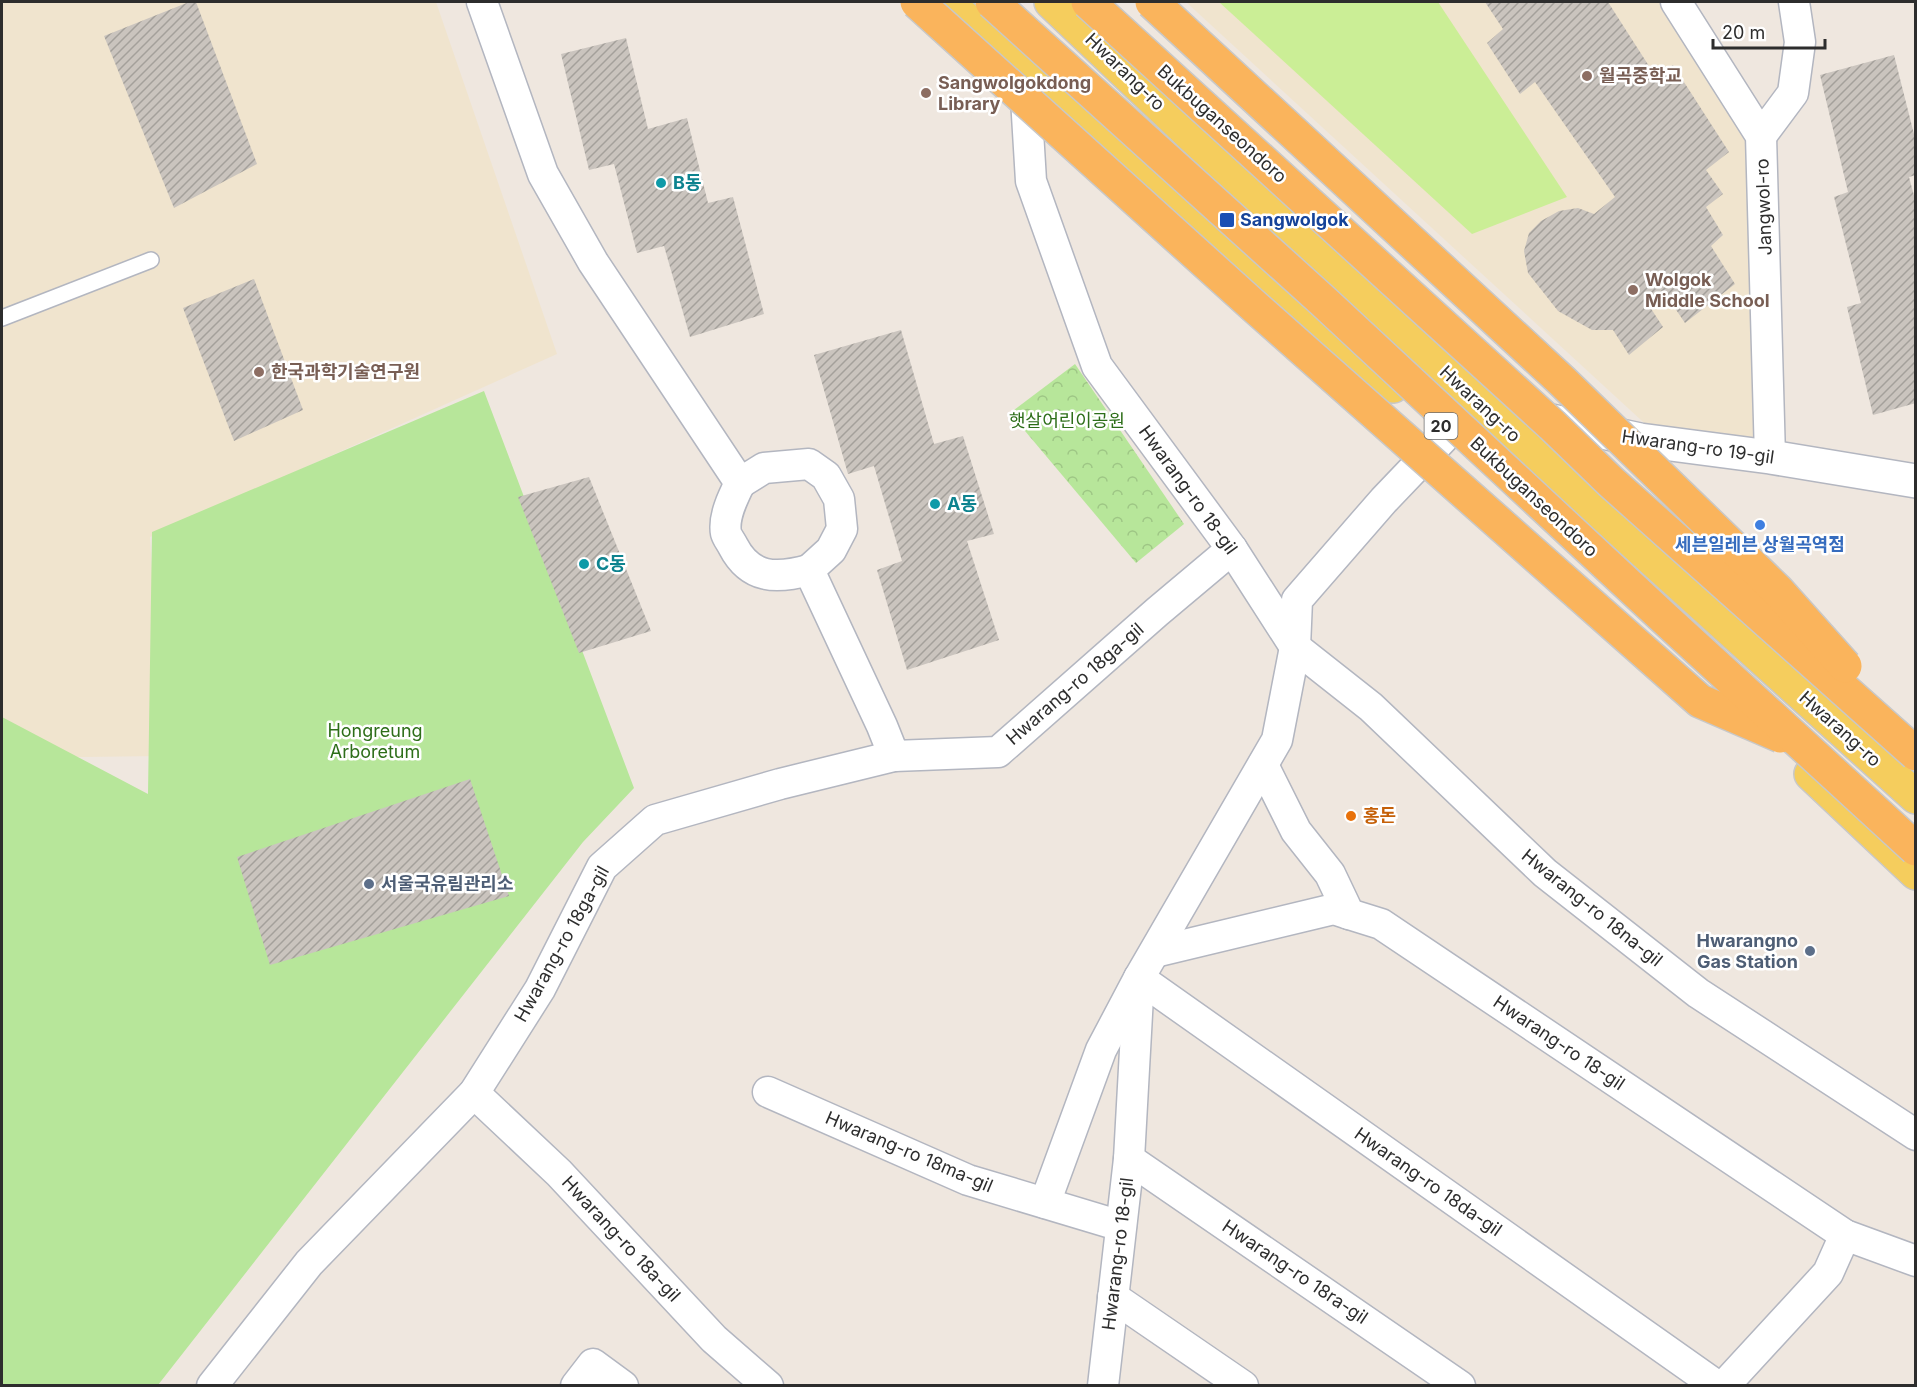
<svg xmlns="http://www.w3.org/2000/svg" width="1917" height="1387" font-family="Inter,'Noto Sans KR',sans-serif">
<defs>
<pattern id="forest-crowns" width="20" height="18" patternUnits="userSpaceOnUse" patternTransform="scale(1.5)"><rect width="20" height="18" fill="#b7e69a"/><path d="M2 6a3 3 0 1 1 6 0M12 15a3 3 0 1 1 6 0" fill="none" stroke="#9ec685"/></pattern>
<pattern id="building-hatch" width="6" height="6" patternUnits="userSpaceOnUse" patternTransform="scale(1.5)"><rect width="6" height="6" fill="#cac4be"/><path d="M-1 1l2-2M0 6l6-6M5 7l2-2" fill="none" stroke="#a4a09b"/></pattern>
</defs>
<rect width="100%" height="100%" fill="#efe7df"/>
<!-- education -->
<g fill="#f0e4ce">
<polygon points="2,2 436,2 557,354 150,537 162,756 2,758"/>
<polygon points="1186,2 1672,2 1761,136 1770,457 1666,443"/>
</g>
<!-- forest -->
<polygon fill="url(#forest-crowns)" points="1075,364 1184,524 1136,563 1010,413"/>
<!-- garden -->
<polygon fill="#b7e69a" points="484,391 634,788 583,842 158,1385 2,1385 2,717 148,794 152,532"/>
<!-- pitch -->
<polygon fill="#cbee96" points="1219,2 1438,2 1567,197 1472,234"/>
<!-- building -->
<g fill="url(#building-hatch)">
<polygon points="189,2 196,2 257,164 174,208 104,36"/>
<polygon points="1485,2 1608,2 1656,77 1673,65 1729,152 1706,170 1723,194 1706,207 1723,235 1711,246 1735,284 1685,323 1664,292 1648,304 1663,327 1629,355 1613,330 1592,330 1558,311 1528,273 1524,251 1529,233 1541,221 1559,211 1578,208 1594,214 1615,197 1535,82 1520,94 1487,43 1503,29"/>
<polygon points="626,38 648,129 687,118 708,203 733,197 764,314 690,337 664,246 637,253 614,164 589,170 561,54"/>
<polygon points="1894,55 1916,142 1916,175 1909,177 1916,203 1916,403 1873,415 1847,307 1861,303 1834,197 1848,192 1820,75"/>
<polygon points="254,279 303,410 234,441 183,308"/>
<polygon points="901,330 934,444 963,436 994,534 967,541 999,640 907,670 877,570 902,561 874,466 848,474 814,355"/>
<polygon points="589,477 651,631 579,653 518,497"/>
<polygon points="470,779 509,896 270,965 237,857"/>
</g>
<g fill="none" stroke-linecap="round" stroke-linejoin="round">
<defs>
<polyline id="service" points="2,318 151,260"/>
<g id="minor">
<polyline points="482,2 543,174 593,262 740,483 764,468 809,464 826,476 839,499 842,529 831,550 809,570 882,726 894,756"/>
<polyline points="1676,2 1761,136 1770,457"/>
<polyline points="1025,82 1031,181 1097,366 1232,549 1295,647 1371,707 1545,873 1698,993 1916,1135"/>
<polyline points="1761,136 1793,93 1800,42 1794,2"/>
<path d="M740,483C733,497 723,517 726,533C727,537 731,542 733,546C750,579 776,579 809,570"/>
<polyline points="1263,765 1296,831 1330,874 1349,914 1381,924 1845,1235 1916,1261"/>
<polyline points="1155,952 1334,909 1349,914"/>
<polyline points="768,1092 968,1180 1121,1226"/>
<polyline points="474,1093 559,1173 714,1339 768,1386"/>
<polyline points="1129,1159 1460,1386"/>
<polyline points="1045,1203 1101,1050 1139,978 1717,1386"/>
<polyline points="1113,1297 1243,1386"/>
<polyline points="212,1386 309,1263 474,1093 540,989 602,867 655,820 780,784 894,756 998,752 1157,612 1232,549"/>
<polyline points="576,1386 593,1364 623,1386"/>
<polyline points="1103,1386 1129,1159 1139,978 1277,740 1295,647 1297,600 1384,500 1449,432"/>
<polyline points="1724,1386 1828,1273 1845,1235"/>
</g>
<polyline id="tertiary" points="1533,417 1640,440 1770,457 1916,481"/>
<g id="primary">
<polyline points="947,2 1025,73 1152,183 1393,386"/>
<polyline points="1051,2 1191,135 1482,406 1916,797"/>
<polyline points="1811,774 1916,873"/>
</g>
</defs>
<!-- service casing -->
<use href="#service" stroke="#b3b6c0" stroke-width="18"/>
<!-- minor casing -->
<use href="#minor" stroke="#b3b6c0" stroke-width="33"/>
<!-- tertiary casing -->
<use href="#tertiary" stroke="#b3b6c0" stroke-width="36"/>
<!-- primary casing -->
<use href="#primary" stroke="#c8c8c8" stroke-width="36"/>
<!-- service -->
<use href="#service" stroke="#fff" stroke-width="15"/>
<!-- minor -->
<use href="#minor" stroke="#fff" stroke-width="30"/>
<!-- tertiary -->
<use href="#tertiary" stroke="#fff" stroke-width="33"/>
<!-- primary -->
<use href="#primary" stroke="#f5cd5d" stroke-width="33"/>
<defs>
<g id="trunk-bridge">
<polyline points="917,2 1255,307 1700,701 1781,736"/>
<polyline points="992,2 1323,301 1663,617 1916,849"/>
<polyline points="1088,2 1552,425 1611,482 1916,754"/>
<polyline points="1152,2 1561,380 1778,591 1845,666"/>
</g>
</defs>
<!-- trunk-bridge casing -->
<use href="#trunk-bridge" stroke="#c8c8c8" stroke-width="36" stroke-linecap="butt"/>
<!-- trunk-bridge -->
<use href="#trunk-bridge" stroke="#fab45c" stroke-width="33"/>
</g>
<!-- markers -->
<g fill="#8d6e63" stroke="#fff" stroke-width="2">
<circle cx="1587" cy="76" r="6"/>
<circle cx="926" cy="93" r="6"/>
<circle cx="1633" cy="290" r="6"/>
<circle cx="259" cy="372" r="6"/>
</g>
<g fill="#0f9aa8" stroke="#fff" stroke-width="2">
<circle cx="661" cy="183" r="6"/>
<circle cx="935" cy="504" r="6"/>
<circle cx="584" cy="564" r="6"/>
</g>
<rect fill="#1a4fb4" stroke="#fff" stroke-width="2" x="1219" y="212" width="16" height="16" rx="3"/>
<circle fill="#3f7fe0" stroke="#fff" stroke-width="2" cx="1760" cy="525" r="6"/>
<circle fill="#e8710a" stroke="#fff" stroke-width="2" cx="1351" cy="816" r="6"/>
<g fill="#5c6f8a" stroke="#fff" stroke-width="2">
<circle cx="369" cy="884" r="6"/>
<circle cx="1810" cy="951" r="6"/>
</g>
<g text-anchor="middle" stroke-width="5" stroke-linejoin="round" paint-order="stroke">
<!-- shield labels -->
<rect fill="#fff" stroke="#6c6c6c" stroke-width="1.5" x="1424.5" y="413" width="33" height="26" rx="4.5"/>
<g font-size="16" font-weight="bold" fill="#2d2d2d">
<text x="1441" y="432">20</text>
</g>
<!-- street labels -->
<g font-size="18" fill="#2d2d2d" stroke="#fff">
<text transform="translate(1125 72) rotate(44)" y="6">Hwarang-ro</text>
<text transform="translate(1222 124) rotate(42)" y="6">Bukbuganseondoro</text>
<text transform="translate(1764 207) rotate(-92)" y="6">Jangwol-ro</text>
<text transform="translate(1480 404) rotate(43)" y="6">Hwarang-ro</text>
<text transform="translate(1698 447) rotate(8)" y="6">Hwarang-ro 19-gil</text>
<text transform="translate(1188 490) rotate(54)" y="6">Hwarang-ro 18-gil</text>
<text transform="translate(1534 497) rotate(43)" y="6">Bukbuganseondoro</text>
<text transform="translate(1075 684) rotate(-41)" y="6">Hwarang-ro 18ga-gil</text>
<text transform="translate(1840 729) rotate(42)" y="6">Hwarang-ro</text>
<text transform="translate(1592 908) rotate(39)" y="6">Hwarang-ro 18na-gil</text>
<text transform="translate(562 944) rotate(-61)" y="6">Hwarang-ro 18ga-gil</text>
<text transform="translate(1559 1043) rotate(34)" y="6">Hwarang-ro 18-gil</text>
<text transform="translate(909 1152) rotate(23)" y="6">Hwarang-ro 18ma-gil</text>
<text transform="translate(1428 1182) rotate(35)" y="6">Hwarang-ro 18da-gil</text>
<text transform="translate(621 1239) rotate(47)" y="6">Hwarang-ro 18a-gil</text>
<text transform="translate(1118 1254) rotate(-83)" y="6">Hwarang-ro 18-gil</text>
<text transform="translate(1295 1272) rotate(34)" y="6">Hwarang-ro 18ra-gil</text>
</g>
<!-- education labels -->
<g font-size="18" font-weight="bold" fill="#785e54" stroke="#fff" text-anchor="start">
<text x="1599" y="82">월곡중학교</text>
<text x="938" y="89">Sangwolgokdong<tspan x="938" dy="21">Library</tspan></text>
<text x="1645" y="286">Wolgok<tspan x="1645" dy="21">Middle School</tspan></text>
<text x="271" y="378">한국과학기술연구원</text>
</g>
<!-- culture labels -->
<g font-size="18" font-weight="bold" fill="#0d838f" stroke="#fff" text-anchor="start">
<text x="673" y="189">B동</text>
<text x="947" y="510">A동</text>
<text x="596" y="570">C동</text>
</g>
<!-- transit labels -->
<g font-size="18" font-weight="bold" fill="#164399" stroke="#fff" text-anchor="start">
<text x="1240" y="226">Sangwolgok</text>
</g>
<!-- park labels -->
<g font-size="18" fill="#2d6e19" stroke="#fff">
<text x="1067" y="427">햇살어린이공원</text>
<text x="375" y="737">Hongreung<tspan x="375" dy="21">Arboretum</tspan></text>
</g>
<!-- shop labels -->
<g font-size="18" font-weight="bold" fill="#366cbe" stroke="#fff">
<text x="1760" y="551">세븐일레븐 상월곡역점</text>
</g>
<!-- food labels -->
<g font-size="18" font-weight="bold" fill="#c56008" stroke="#fff" text-anchor="start">
<text x="1363" y="822">홍돈</text>
</g>
<!-- service labels -->
<g font-size="18" font-weight="bold" fill="#4e5e75" stroke="#fff" text-anchor="start">
<text x="381" y="890">서울국유림관리소</text>
<text x="1798" y="947" text-anchor="end">Hwarangno<tspan x="1798" dy="21">Gas Station</tspan></text>
</g>
</g>
<!-- border -->
<rect width="1917" height="1387" fill="none" stroke="#2d2d2d" stroke-width="6"/>
<!-- scale -->
<path d="M1713 39v9h112v-9" fill="none" stroke="#2d2d2d" stroke-width="3"/>
<text x="1722" y="39" font-size="18" fill="#2d2d2d" stroke="#ffffff" stroke-width="4.5" paint-order="stroke">20 m</text>
</svg>
